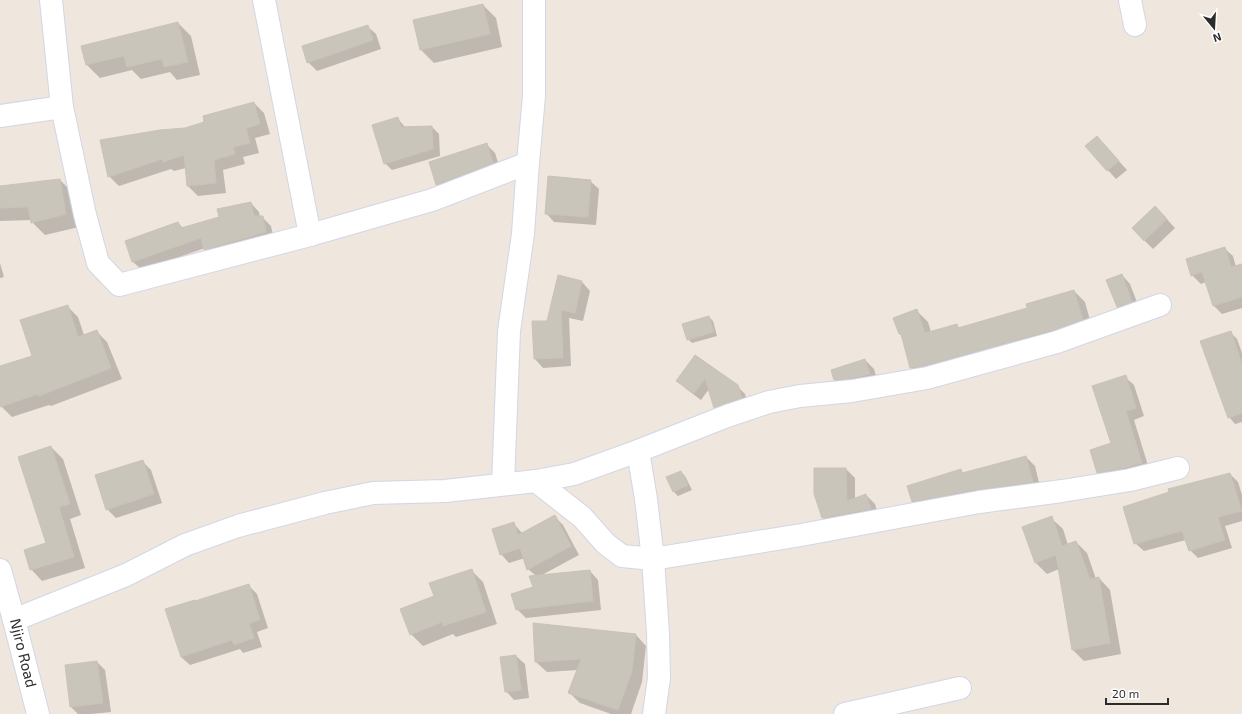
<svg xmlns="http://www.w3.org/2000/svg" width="1242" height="714" font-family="'Exo 2',sans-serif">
<rect width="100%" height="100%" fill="#efe6dd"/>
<!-- shadow -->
<g fill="#0003">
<polygon points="483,5 496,18 502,47 434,63 421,50"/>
<polygon points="178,23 191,36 200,75 177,80 170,72 141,79 132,70 100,78 87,65"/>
<polygon points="367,26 376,34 381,49 317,71 308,62"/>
<polygon points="254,103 264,113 270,134 255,138 259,153 243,157 245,164 223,170 226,193 198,196 188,186 186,168 174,171 171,169 119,186 109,176 185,129 206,123"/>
<polygon points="398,119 406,128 432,127 439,134 440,156 392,170 385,163"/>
<polygon points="487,145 495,153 501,172 446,193 437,184"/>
<polygon points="1086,146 1105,146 1127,170 1116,179"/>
<polygon points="60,180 73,193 79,227 45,235 32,222 32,220 0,221 0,187"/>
<polygon points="590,181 599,189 596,225 554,222 546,213"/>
<polygon points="251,203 259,212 260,217 262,217 271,226 274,240 214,258 205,248 142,270 133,262 126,241 178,223 184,229 220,218"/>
<polygon points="1164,216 1175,228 1153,249 1144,240"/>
<polygon points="1224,248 1233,256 1236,267 1242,265 1242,308 1222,314 1214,306 1206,282 1201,284 1192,275"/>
<polygon points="0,263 4,277 0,278"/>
<polygon points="1122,275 1130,284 1140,310 1126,315 1117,307"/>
<polygon points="559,277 582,282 590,291 583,321 569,318 571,366 543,368 535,359 548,322"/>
<polygon points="1074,291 1085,302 1093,331 922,379 911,368 903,337 900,334 917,311 928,322 931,332 956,325 960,328 1028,309"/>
<polygon points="67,306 78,317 84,335 96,331 107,342 122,379 51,406 49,405 12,417 0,405 0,368 33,357"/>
<polygon points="709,317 713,321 717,336 692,343 688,339"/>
<polygon points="1230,332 1237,339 1242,353 1242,422 1235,424 1229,417"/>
<polygon points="696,356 737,386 745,394 748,405 722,414 715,407 709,389 701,400 685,388 678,381"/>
<polygon points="865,360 874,369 878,383 844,388 835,380"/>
<polygon points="1125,377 1134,385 1144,416 1134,420 1150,472 1106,481 1098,472 1112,444"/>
<polygon points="51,447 63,459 81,515 70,519 85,568 42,581 31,569 47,544"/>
<polygon points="1026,457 1035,466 1041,491 922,510 913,501 960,471 964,474"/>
<polygon points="142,461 151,470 162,503 116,518 107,509"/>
<polygon points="846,469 855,478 855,499 866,495 875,504 879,518 831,527 823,518 815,494"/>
<polygon points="681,472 685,476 692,490 678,496 674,492"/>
<polygon points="1230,474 1238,482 1242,495 1242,521 1225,526 1232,548 1198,558 1190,550 1186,540 1144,551 1135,543"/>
<polygon points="555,517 563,525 579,555 540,576 590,571 598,580 601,610 526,618 517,609 534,588 536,576 528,569 525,558 509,563 501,554 513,523 523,534"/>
<polygon points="1051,518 1063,529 1068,545 1076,542 1087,553 1096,579 1099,578 1110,590 1121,654 1084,661 1073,650 1059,569 1047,574 1035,562"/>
<polygon points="472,571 483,582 497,624 456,637 453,634 423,646 411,634 435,596"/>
<polygon points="248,585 257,594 268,628 257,632 262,647 243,653 240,649 190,665 181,657 196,602"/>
<polygon points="636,635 646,646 642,682 631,714 611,714 580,703 570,693 578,670 547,672 536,662"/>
<polygon points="516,656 525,664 529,698 514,700 506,691 501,657"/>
<polygon points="97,662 105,670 111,712 91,714 78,714 71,707"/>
</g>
<!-- building -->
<g fill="#c9c5bb" stroke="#cac3b6">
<polygon points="483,4 490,34 420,50 413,20"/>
<polygon points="178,22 188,62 164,67 162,59 127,67 124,56 86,65 81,46"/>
<polygon points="368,25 373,40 307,63 302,46"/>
<polygon points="254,102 260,124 246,128 250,143 233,147 235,154 214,160 216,183 187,186 184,155 163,162 162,159 108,177 100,140 160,130 185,128 204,122 203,116"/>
<polygon points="398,117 401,127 432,126 433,149 384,164 372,125"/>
<polygon points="1097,136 1119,161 1107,171 1085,146"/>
<polygon points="487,143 493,163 436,185 429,162"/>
<polygon points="548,176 591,180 588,217 545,214"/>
<polygon points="60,179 66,214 31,223 28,207 0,208 0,186"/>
<polygon points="251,202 254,216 263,216 266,232 204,250 201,238 132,262 125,241 178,222 181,228 219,217 217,209"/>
<polygon points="1155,206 1167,219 1144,241 1132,228"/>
<polygon points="1225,247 1231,267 1242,264 1242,297 1213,306 1202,272 1191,276 1186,259"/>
<polygon points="1122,274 1132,302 1117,307 1106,280"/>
<polygon points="558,275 582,281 575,313 561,310 563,358 534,359 532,321 547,321"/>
<polygon points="1074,290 1083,320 1053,330 924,366 910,368 901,334 899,334 893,318 917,309 925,333 957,324 958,328 1027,308 1026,304"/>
<polygon points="68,305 78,337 97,330 111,368 39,396 38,394 0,407 0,366 32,356 20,320"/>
<polygon points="709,316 714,332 687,340 682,324"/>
<polygon points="1231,331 1242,364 1242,413 1228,418 1200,341"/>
<polygon points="695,355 738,385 742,398 714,408 705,379 694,393 676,381"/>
<polygon points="865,359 870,374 850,379 834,380 831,370"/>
<polygon points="1126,375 1136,408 1126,411 1142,463 1123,468 1097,473 1090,450 1111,443 1092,386"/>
<polygon points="51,446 70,504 59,507 74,557 30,570 24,550 46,543 18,457"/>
<polygon points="1026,456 1033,482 980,489 912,502 907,486 961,469 962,473"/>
<polygon points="143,460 154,494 106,510 95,475"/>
<polygon points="814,468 846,468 847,501 866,494 871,509 822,518 814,494"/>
<polygon points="681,471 688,485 673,492 666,477"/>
<polygon points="1230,473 1242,511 1218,517 1225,540 1189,551 1182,531 1134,544 1123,507 1169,492 1168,489"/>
<polygon points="555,515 571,546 527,570 520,548 500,555 492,529 514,522 518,535"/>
<polygon points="1052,516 1062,546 1076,541 1090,579 1099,577 1110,643 1072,650 1056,555 1035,563 1022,527"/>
<polygon points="472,569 486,612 443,626 442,622 410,635 400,609 434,596 429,583"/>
<polygon points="590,570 593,601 516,610 511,594 533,587 529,576"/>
<polygon points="249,584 260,620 249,623 254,638 234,645 232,640 181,657 165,609 195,600 195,601"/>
<polygon points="533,623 636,634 632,671 618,710 568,693 581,659 535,662"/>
<polygon points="516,655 521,690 505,692 500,657"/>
<polygon points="97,661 103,703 70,707 65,665"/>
</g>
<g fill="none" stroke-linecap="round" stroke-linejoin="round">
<defs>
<g id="minor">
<polyline points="51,0 62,107 85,215 98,263 119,285 310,235 432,200 528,163"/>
<polyline points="264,0 310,235"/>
<polyline points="1130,0 1135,25"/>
<polyline points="0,116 62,107"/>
<polyline points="638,451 646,499 653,559 658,633 659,678 654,714"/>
<polyline points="536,481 582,517 606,544 622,556 653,559 801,535 979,502 1062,491 1130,480 1178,468"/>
<polyline points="503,484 509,331 523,234 528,163 534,96 534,0"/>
<polyline points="14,620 126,575 185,545 238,526 325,503 373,493 445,491 536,481 574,474 638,451 727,416 769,402 800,396 852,391 927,378 1057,342 1160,305"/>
<polyline points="845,714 960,688"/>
</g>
<polyline id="tertiary" points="0,570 14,620 38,714"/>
</defs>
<!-- minor casing -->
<use href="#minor" stroke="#d2d6e6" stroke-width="24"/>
<!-- tertiary casing -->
<use href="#tertiary" stroke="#d2d6e6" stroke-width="24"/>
<!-- minor -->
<use href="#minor" stroke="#fff" stroke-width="22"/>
<!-- tertiary -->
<use href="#tertiary" stroke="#fff" stroke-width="22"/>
</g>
<g text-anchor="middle" stroke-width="4" stroke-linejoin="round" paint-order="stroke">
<!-- street labels -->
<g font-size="15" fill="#2c2c2c" stroke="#fff">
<text transform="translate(23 653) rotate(76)" y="5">Njiro Road</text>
</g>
</g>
<!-- north arrow -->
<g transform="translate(1214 28) rotate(162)" stroke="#ffffff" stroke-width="3" paint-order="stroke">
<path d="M0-3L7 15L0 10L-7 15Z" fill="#2c2c2c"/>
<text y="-6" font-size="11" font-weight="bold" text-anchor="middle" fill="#2c2c2c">N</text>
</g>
<!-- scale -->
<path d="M1106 698v6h62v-6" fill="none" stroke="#2c2c2c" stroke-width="2"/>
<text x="1112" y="698" font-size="12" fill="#2c2c2c" stroke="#ffffff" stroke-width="3" paint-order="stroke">20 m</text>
</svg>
